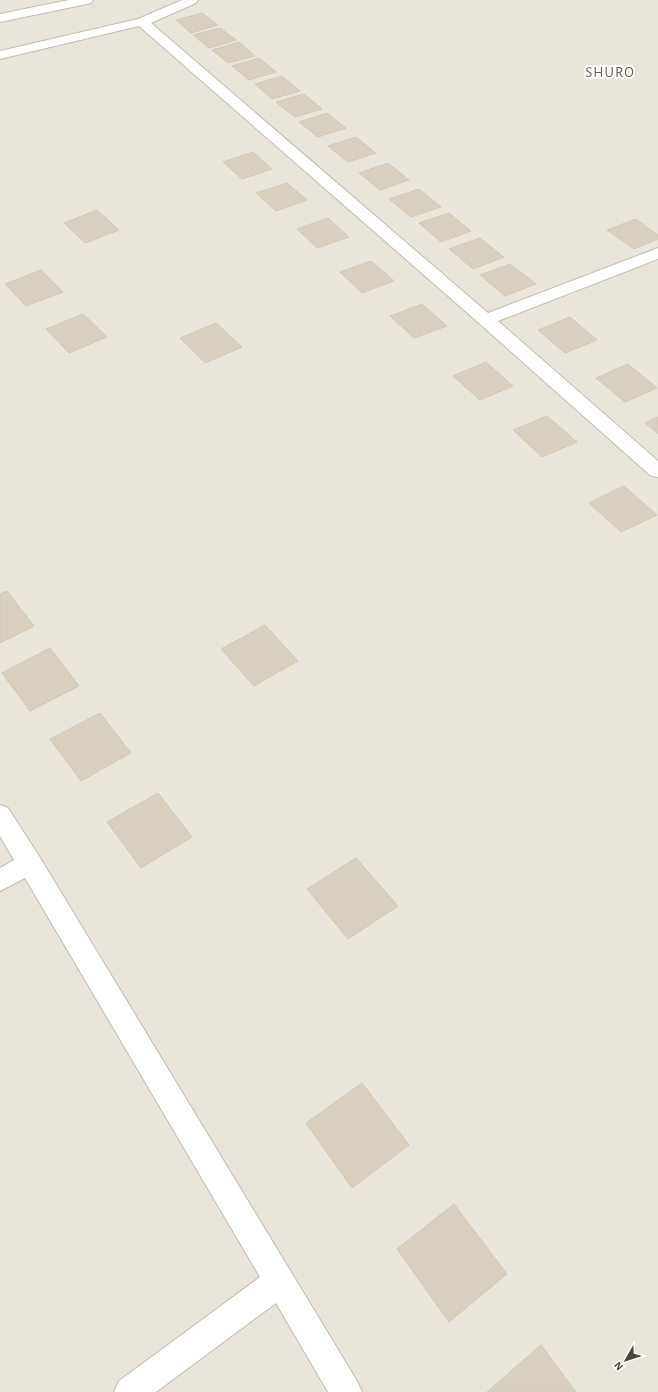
<svg xmlns="http://www.w3.org/2000/svg" width="658" height="1392" font-family="'Alegreya Sans',sans-serif">
<rect width="100%" height="100%" fill="#f6f3ec"/>
<!-- residential -->
<rect fill="#eae5da" x="0" y="0" width="658" height="1392"/>
<!-- building -->
<g fill="#d8cfc1" stroke="#d3c7b4">
<polygon points="202,13 218,25 191,33 176,20"/>
<polygon points="220,28 236,40 209,48 193,35"/>
<polygon points="239,42 255,56 228,63 212,50"/>
<polygon points="259,58 276,72 249,80 232,66"/>
<polygon points="282,76 300,91 272,99 255,84"/>
<polygon points="304,94 322,109 295,117 276,102"/>
<polygon points="327,113 346,128 318,137 299,122"/>
<polygon points="356,137 376,153 348,162 328,146"/>
<polygon points="253,152 272,169 242,179 223,162"/>
<polygon points="388,163 409,180 380,190 359,173"/>
<polygon points="287,183 307,200 276,211 256,193"/>
<polygon points="419,189 441,207 411,217 389,199"/>
<polygon points="97,210 119,230 85,243 64,223"/>
<polygon points="449,213 471,231 441,242 419,223"/>
<polygon points="328,218 349,237 317,248 297,229"/>
<polygon points="636,219 658,235 658,239 634,249 607,230"/>
<polygon points="480,238 504,257 473,269 449,249"/>
<polygon points="371,261 394,281 362,293 340,272"/>
<polygon points="510,264 536,284 505,296 480,275"/>
<polygon points="41,270 63,292 26,306 5,284"/>
<polygon points="422,304 447,326 414,338 390,316"/>
<polygon points="83,314 107,337 69,353 46,329"/>
<polygon points="570,317 597,340 565,353 538,330"/>
<polygon points="216,323 242,347 205,363 180,338"/>
<polygon points="486,362 513,386 480,400 453,376"/>
<polygon points="628,364 657,388 625,402 596,378"/>
<polygon points="547,416 577,442 542,457 513,430"/>
<polygon points="658,417 658,434 645,423"/>
<polygon points="624,486 657,515 621,532 589,503"/>
<polygon points="7,591 34,626 0,643 0,594"/>
<polygon points="265,625 298,661 254,686 221,649"/>
<polygon points="50,648 79,686 30,711 2,673"/>
<polygon points="100,713 131,753 81,781 50,739"/>
<polygon points="158,793 192,837 141,868 107,822"/>
<polygon points="356,858 398,906 348,939 307,889"/>
<polygon points="362,1083 409,1145 352,1188 306,1123"/>
<polygon points="454,1204 507,1274 449,1322 397,1249"/>
<polygon points="541,1345 576,1392 487,1392"/>
</g>
<g fill="none" stroke-linecap="round" stroke-linejoin="round">
<defs>
<g id="minor">
<polygon points="69,0 93,0 91,3 87,4 0,22 0,14"/>
<polygon points="182,0 198,0 196,3 151,23 488,313 658,248 658,259 498,321 658,461 658,477 651,476 480,324 139,26 0,59 0,51 138,19"/>
<polygon points="0,805 8,808 39,856 357,1381 362,1392 328,1392 276,1303 156,1392 114,1392 119,1381 260,1277 25,878 0,891 0,868 14,860 0,836"/>
</g>
</defs>
<!-- minor casing -->
<use href="#minor" stroke="#c2bbae" stroke-width="2"/>
<!-- minor -->
<use href="#minor" fill="#fff" fill-rule="evenodd"/>
</g>
<g text-anchor="middle" stroke-width="4" stroke-linejoin="round" paint-order="stroke">
<!-- far-quarter labels -->
<g font-size="15" letter-spacing="1" fill="#6e6250" stroke="#fff">
<text x="610" y="77">SHURO</text>
</g>
</g>
<!-- north arrow -->
<g transform="translate(626 1360) rotate(231)" stroke="#ffffff" stroke-width="3" paint-order="stroke">
<path d="M0-3L7 15L0 10L-7 15Z" fill="#4b4439"/>
<text y="-6" font-size="11" font-weight="bold" text-anchor="middle" fill="#4b4439">N</text>
</g>
</svg>
